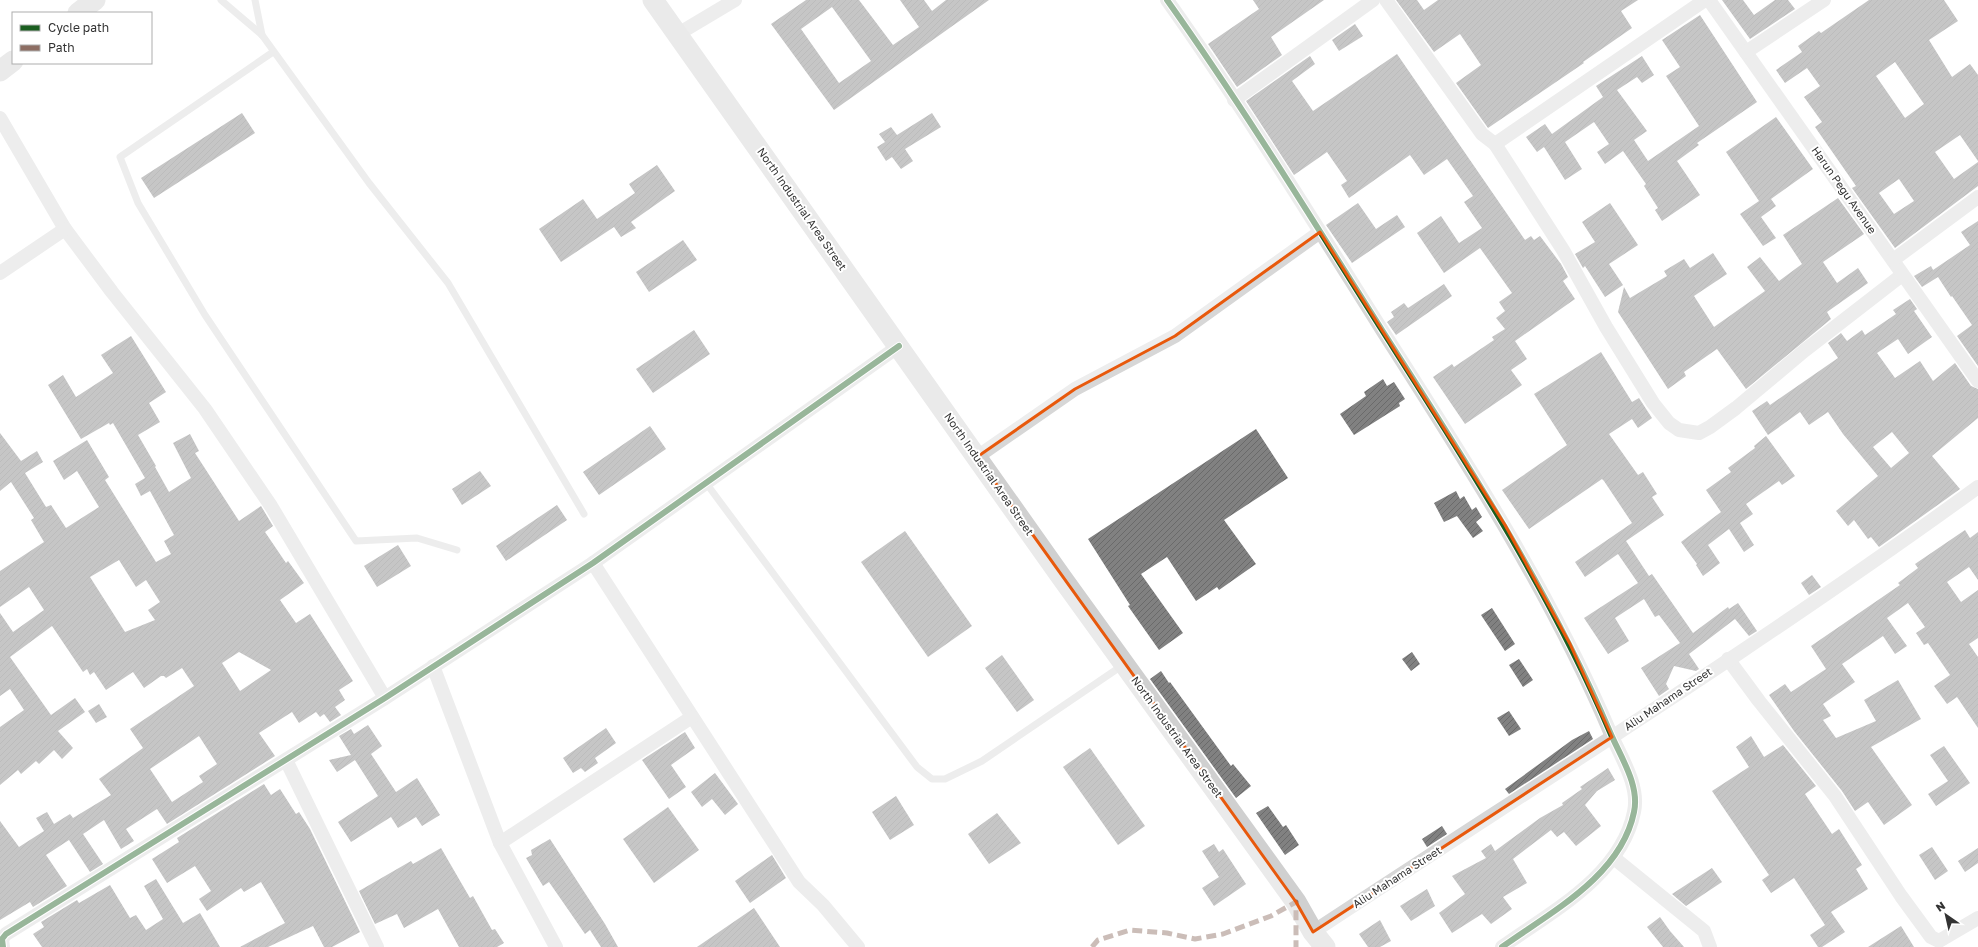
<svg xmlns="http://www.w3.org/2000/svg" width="1978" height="947" font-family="'Golos Text',sans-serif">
<defs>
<pattern id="building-hatch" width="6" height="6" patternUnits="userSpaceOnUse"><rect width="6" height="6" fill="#818181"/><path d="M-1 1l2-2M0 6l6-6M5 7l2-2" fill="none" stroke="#6a6a6a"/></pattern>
</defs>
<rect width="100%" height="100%" fill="#fff"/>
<!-- building -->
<g fill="url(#building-hatch)" fill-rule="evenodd">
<path d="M806,0H859L893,45L919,27L900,0H924L932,11L946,0H989L834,110L771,24ZM832,7L871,61L839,83L801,29Z"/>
<polygon points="1253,0 1324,0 1271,37 1282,55 1237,87 1208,44 1259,9"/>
<polygon points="1396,0 1417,0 1424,10 1438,0 1638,0 1621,11 1632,28 1583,62 1584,63 1488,128 1456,83 1481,65 1460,34 1434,52"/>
<polygon points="1722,0 1743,0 1754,15 1775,0 1788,0 1795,9 1750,39"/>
<path d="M1869,0H1944L1958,21L1929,40L1952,77L1970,64L1978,75V161L1960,135L1935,152L1954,179L1978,162V186L1895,248L1852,188L1856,186L1815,127L1822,122L1804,97L1820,86L1807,68L1785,83L1776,70L1802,52L1798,46L1819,31L1821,33ZM1895,62L1924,104L1905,118L1876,76ZM1899,179L1914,201L1894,214L1879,193Z"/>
<polygon points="1700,15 1757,102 1697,143 1699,145 1677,161 1700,195 1662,221 1655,210 1658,208 1644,186 1646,184 1623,151 1605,164 1597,152 1609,144 1594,122 1565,142 1582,169 1565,180 1544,147 1537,152 1526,137 1545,124 1552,134 1603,97 1596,86 1642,56 1654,75 1642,83 1637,77 1617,90 1647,131 1634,140 1648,161 1699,126 1666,76 1680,67 1662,40"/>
<polygon points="1355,24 1363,36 1339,51 1332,40"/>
<polygon points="1397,54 1525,240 1531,236 1534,240 1540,236 1561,264 1568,277 1563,281 1575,299 1515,341 1527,359 1511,370 1522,385 1465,424 1433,377 1452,364 1454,367 1494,340 1492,337 1505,329 1496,318 1505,311 1499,302 1512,293 1480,248 1444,273 1417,233 1441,216 1459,243 1482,228 1464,202 1473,196 1447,159 1424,175 1410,155 1349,198 1341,185 1347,181 1327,152 1294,175 1246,101 1310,56 1315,64 1292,81 1313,111"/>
<polygon points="242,113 255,133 154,198 141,178"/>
<polygon points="932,113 941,127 905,149 913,161 901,169 892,157 886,161 877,147 885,142 879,134 891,127 897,135"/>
<polygon points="1776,117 1813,169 1771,199 1776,206 1761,217 1776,238 1763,246 1740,214 1759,201 1726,152"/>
<polygon points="657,165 675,191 631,222 636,228 621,237 614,227 561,262 539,229 583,199 597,219 635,193 629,184"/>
<polygon points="1838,198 1864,234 1823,262 1837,283 1858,268 1868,283 1827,312 1831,319 1746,389 1717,349 1684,372 1686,376 1668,389 1618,312 1624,287 1630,298 1667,276 1664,271 1684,259 1690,268 1713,253 1727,274 1694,296 1714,327 1765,291 1747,267 1760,257 1779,281 1802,264 1783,235"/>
<polygon points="1358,203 1376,229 1397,215 1405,227 1352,263 1326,225"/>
<polygon points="1610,203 1638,245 1609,264 1623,285 1605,297 1585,266 1583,268 1575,254 1595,242 1582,222"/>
<polygon points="1978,221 1978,366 1957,336 1972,325 1952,296 1951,297 1938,277 1922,287 1914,276 1931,266 1933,270 1970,245 1961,232"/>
<polygon points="683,240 697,260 649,292 636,272"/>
<polygon points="1444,284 1452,296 1396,335 1387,322 1394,317 1391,312 1404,303 1408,308"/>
<path d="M1910,299L1917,309L1914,311L1932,337L1908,354L1898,339L1877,353L1895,378L1920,361L1933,381L1955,363L1971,386L1978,389V418L1932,456L1960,489L1879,547L1871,537L1868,539L1854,520L1848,526L1836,511L1878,476L1843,434L1828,412L1809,425L1800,412L1768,435L1752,411L1767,401L1770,405L1838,358L1828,343L1841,333L1847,341L1862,330L1865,335L1896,314L1893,310ZM1892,432L1909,453L1891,468L1873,447Z"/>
<polygon points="694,330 710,354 653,393 636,369"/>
<path d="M131,336L166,392L149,403L160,422L138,435L156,466L155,467L169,492L191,478L173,443L190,434L199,451L195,453L239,521L261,506L273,526L265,532L286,563L288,561L304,583L280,600L296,623L310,614L353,681L339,690L345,700L335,707L341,715L330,722L324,714L320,717L316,712L299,723L292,712L259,733L275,756L167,824L157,809L126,829L134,841L121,849L104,820L83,834L103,864L90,872L69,840L46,855L67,886L33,907L30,902L0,920V821L19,847L44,831L36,818L47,812L54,824L70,814L73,818L111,795L99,779L143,748L130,729L194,686L182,668L166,678L164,676H161L144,688L133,672L106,690L94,672L90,675L87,669L83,672L52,626L10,657L51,715L75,698L85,712L58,731L73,748L62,759L54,750L39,764L36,761L21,774L18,770L0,785V727L24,710L10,689L0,696V613L13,632L44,610L29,587L0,607V571L44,542L31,520L34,518L11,482L0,491V433L21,461L37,451L43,462L25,473L46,507L51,505L66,528L99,507L77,471L64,480L53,461L87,440L109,477L105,480L156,562L171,554L164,541L174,535L150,491L141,496L135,484L145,478L113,423L110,425L109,423L81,439L48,385L63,375L76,397L113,373L101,355ZM119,560L136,587L146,580L160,602L148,610L155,620L125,632L90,577ZM239,652L271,670L240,691L222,663ZM199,736L217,764L199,776L203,782L172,802L150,769Z"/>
<polygon points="1601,352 1632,402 1639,398 1652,418 1638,428 1632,419 1609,434 1638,475 1643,472 1657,494 1652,497 1664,515 1626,541 1649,576 1652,574 1693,633 1728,607 1729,609 1738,603 1757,631 1749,636 1735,619 1689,654 1699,669 1696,671 1674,666 1666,684 1669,689 1659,696 1641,668 1680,643 1659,615 1655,617 1644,599 1615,618 1629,641 1608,654 1584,618 1638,583 1618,554 1585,577 1575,562 1632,523 1604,481 1602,479 1529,529 1502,490 1567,445 1534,394"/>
<polygon points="1383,379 1387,386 1394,382 1405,399 1399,403 1400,406 1354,435 1340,414 1366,396 1364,392"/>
<polygon points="650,426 666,449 599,495 583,472"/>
<polygon points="1256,429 1288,478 1224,520 1256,564 1219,590 1217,587 1196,601 1167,557 1141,574 1183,633 1159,650 1128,606 1130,605 1088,539"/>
<polygon points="1766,436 1795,476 1782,485 1779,481 1746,504 1753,514 1740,523 1754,545 1744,552 1729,529 1708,545 1720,563 1703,576 1696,565 1697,564 1681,542 1721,512 1706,490 1731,472 1728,468 1755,448 1754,446"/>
<polygon points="480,471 491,486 462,505 452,489"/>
<polygon points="1456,491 1460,499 1464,496 1472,510 1476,507 1482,517 1476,522 1483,531 1473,538 1457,516 1444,522 1434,503"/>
<polygon points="557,505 567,520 506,561 496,546"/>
<polygon points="1965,530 1970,538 1978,532 1978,580 1969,567 1947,582 1961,602 1978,590 1978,638 1969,644 1978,657 1978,728 1957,697 1947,704 1934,686 1950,675 1928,643 1924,645 1916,633 1925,627 1908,603 1887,618 1907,646 1895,654 1883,636 1842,664 1855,682 1823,704 1831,716 1823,720 1836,738 1876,721 1864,700 1898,680 1921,719 1871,747 1912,805 1884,825 1868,802 1855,811 1842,791 1794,731 1769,695 1785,684 1791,692 1826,669 1811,646 1900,585 1898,583 1918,568 1915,564"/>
<polygon points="905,531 972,626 928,657 861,562"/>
<polygon points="398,545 411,566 377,587 364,566"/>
<polygon points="1812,575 1821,587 1809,595 1801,583"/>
<polygon points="1492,608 1515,644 1505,651 1481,615"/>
<polygon points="1412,652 1420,664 1411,671 1402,659"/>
<polygon points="1002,655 1034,700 1017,712 985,668"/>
<polygon points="1519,659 1533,680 1523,687 1509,665"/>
<polygon points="1161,671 1169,683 1170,682 1231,766 1233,764 1251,786 1236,798 1150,679"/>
<polygon points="99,704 107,717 96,723 88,711"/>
<polygon points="1509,711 1521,729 1509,736 1497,718"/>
<polygon points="368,725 382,746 371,754 396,792 417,778 440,815 422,826 416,817 398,828 391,817 351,842 338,822 378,796 355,760 337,772 329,760 351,755 339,736 351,729 354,734"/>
<polygon points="606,728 616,743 595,758 598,763 585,772 581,768 573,773 563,758"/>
<polygon points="1589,731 1593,739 1509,794 1505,789 1572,740"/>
<polygon points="685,732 695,748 671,765 686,787 669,799 642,760"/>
<polygon points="1751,736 1764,757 1783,745 1816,786 1805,794 1832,834 1839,829 1862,865 1856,869 1868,889 1831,912 1845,932 1822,947 1818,947 1810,935 1825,925 1794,878 1771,893 1762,880 1769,875 1712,791 1749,767 1736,747"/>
<polygon points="1944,746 1970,783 1936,806 1928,794 1948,781 1930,755"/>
<polygon points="1090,748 1145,826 1118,845 1063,767"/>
<polygon points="1608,768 1615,780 1597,791 1585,805 1601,826 1576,846 1564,832 1557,837 1551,830 1513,859 1527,883 1503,897 1512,909 1491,924 1482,914 1452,933 1439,913 1465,894 1452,876 1486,858 1481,851 1491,844 1495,851 1540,818 1563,805 1562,803 1582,789 1580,787"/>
<polygon points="715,773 738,804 725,815 712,799 702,807 691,792"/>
<polygon points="264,784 271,795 280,789 296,814 299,812 310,829 360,932 332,947 324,947 313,926 268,947 240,947 285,923 261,882 244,892 241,888 207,911 199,899 211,891 195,866 167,883 152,859 179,842 177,838"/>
<polygon points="896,796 914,825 890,840 872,812"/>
<polygon points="1268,806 1283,827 1286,825 1299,845 1285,855 1256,813"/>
<polygon points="668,807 699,850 654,883 623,839"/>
<polygon points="997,813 1021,843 989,864 968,834"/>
<polygon points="1442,826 1447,834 1427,847 1422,839"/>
<polygon points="550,839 605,924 618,947 601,947 590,930 585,934 549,882 543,886 526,858 532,855 531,850"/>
<polygon points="1214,844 1219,852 1223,849 1246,884 1214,906 1202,888 1219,877 1202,851"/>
<polygon points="1932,847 1948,871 1935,880 1919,855"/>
<polygon points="441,848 470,898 473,896 492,930 495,929 504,943 497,947 459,947 438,909 404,928 397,914 375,924 359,891 411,861 413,864"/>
<polygon points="1978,848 1978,863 1965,872 1958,861"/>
<polygon points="772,855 786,878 750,903 735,881"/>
<polygon points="1712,868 1722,882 1686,906 1672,894"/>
<polygon points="156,879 183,923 200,913 220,947 42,947 33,934 44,927 41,922 77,900 79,903 110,885 130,918 136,915 146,930 163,919 144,886"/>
<polygon points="1427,889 1435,906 1411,921 1400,906"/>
<polygon points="754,908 780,947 697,947"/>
<polygon points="1660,917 1670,931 1684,947 1663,947 1647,927"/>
<polygon points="1380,920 1391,941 1380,947 1368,947 1359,934"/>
<polygon points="1901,926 1914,947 1868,947"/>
</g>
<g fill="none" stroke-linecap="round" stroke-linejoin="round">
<!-- service -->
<g stroke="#d7d7d7" stroke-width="7">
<polyline points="221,0 262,35 369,183 448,283 584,514"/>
<polyline points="255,0 262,35"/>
<polyline points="273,52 120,157 138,203 205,315 356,541 417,538 457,550"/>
<polyline points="706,483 917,767 932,779 945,779 982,761 1123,665"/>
</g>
<!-- minor -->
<g stroke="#d7d7d7" stroke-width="14">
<path d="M1167,0C1243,107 1312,219 1382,330C1465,460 1549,589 1610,732C1620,756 1640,785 1634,812C1621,876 1551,912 1502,947"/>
<polyline points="1386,0 1482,134 1495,144 1563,250 1606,327 1653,403 1669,423 1679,430 1699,433 1710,427 1736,408 1804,351 1902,275"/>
<polyline points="1709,0 1978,381"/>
<polyline points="678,34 735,0"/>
<polyline points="1746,52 1824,0"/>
<polyline points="1234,100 1373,0"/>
<polyline points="0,118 65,229 112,292 205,409 271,506 385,698"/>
<polyline points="1495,144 1705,0"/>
<polyline points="1893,260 1978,197"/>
<polyline points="0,273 65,229"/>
<polyline points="977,457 1075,389 1175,336 1320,232"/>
<polyline points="593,563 799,882 823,905 858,947"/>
<polyline points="1728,659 1759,701 1835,796 1901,896 1931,937 1939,941 1978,918"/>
<polyline points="433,666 500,843 556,947"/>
<polyline points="286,760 377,947"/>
<polyline points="500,843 692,717"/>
<polyline points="1614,858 1704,931 1710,947"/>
<path d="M1313,932C1536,785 1762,644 1978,487"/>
<polyline points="3,947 2,939 6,934 385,698 593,563 899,346"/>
</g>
<!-- secondary -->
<g stroke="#d0d0d0" stroke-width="21">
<polyline points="653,0 1062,578 1296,902 1313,932 1325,947"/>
<polyline points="78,13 95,0"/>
<polyline points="0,71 13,61"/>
</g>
<!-- quiet -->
<polyline stroke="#8d6e63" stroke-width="5" stroke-dasharray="10 5" stroke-linecap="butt" points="1092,947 1098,940 1130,930 1167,933 1195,939 1223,934 1271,916 1296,902 1296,947"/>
<defs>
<g id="cycleway">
<path d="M1167,0C1243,107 1312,219 1382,330C1465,460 1549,589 1610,732C1620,756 1640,785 1634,812C1621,876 1551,912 1502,947"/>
<polyline points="3,947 2,939 6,934 385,698 593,563 899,346"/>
</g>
</defs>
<!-- cycleway casing -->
<use href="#cycleway" stroke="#fff" stroke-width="8"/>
<!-- cycleway -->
<use href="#cycleway" stroke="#1b5e20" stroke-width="6"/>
</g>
<!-- marked area -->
<path d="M0 0H1978V947H0ZM1320,232L1505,525L1570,644L1612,737L1313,932L1296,902L977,457L1075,389L1175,336Z" fill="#fff" fill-opacity=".55" fill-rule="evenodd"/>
<path fill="none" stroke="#e8590c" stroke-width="3" stroke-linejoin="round" d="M1320,232L1505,525L1570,644L1612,737L1313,932L1296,902L977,457L1075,389L1175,336Z"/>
<g text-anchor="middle" stroke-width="4" stroke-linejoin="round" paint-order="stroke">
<!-- street labels -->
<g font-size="11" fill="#333" stroke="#fff">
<text transform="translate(1844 190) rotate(55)" y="4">Harun Pegu Avenue</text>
<text transform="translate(802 209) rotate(55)" y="4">North Industrial Area Street</text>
<text transform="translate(989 474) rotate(55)" y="4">North Industrial Area Street</text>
<text transform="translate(1668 699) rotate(-34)" y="4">Aliu Mahama Street</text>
<text transform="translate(1177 737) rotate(54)" y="4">North Industrial Area Street</text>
<text transform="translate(1397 877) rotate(-33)" y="4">Aliu Mahama Street</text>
</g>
</g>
<!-- legend -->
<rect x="12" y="12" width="140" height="52" fill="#ffffff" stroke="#adadad"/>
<rect x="20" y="25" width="20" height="6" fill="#1b5e20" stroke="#adadad"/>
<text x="48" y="32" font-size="12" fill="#333333">Cycle path</text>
<rect x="20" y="45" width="20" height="6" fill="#8d6e63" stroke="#adadad"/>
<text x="48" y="52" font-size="12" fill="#333333">Path</text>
<!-- north arrow -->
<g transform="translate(1946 915) rotate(326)" stroke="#ffffff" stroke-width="3" paint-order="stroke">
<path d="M0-3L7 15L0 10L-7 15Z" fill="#333333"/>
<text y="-6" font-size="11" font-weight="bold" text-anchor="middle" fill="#333333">N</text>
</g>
</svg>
